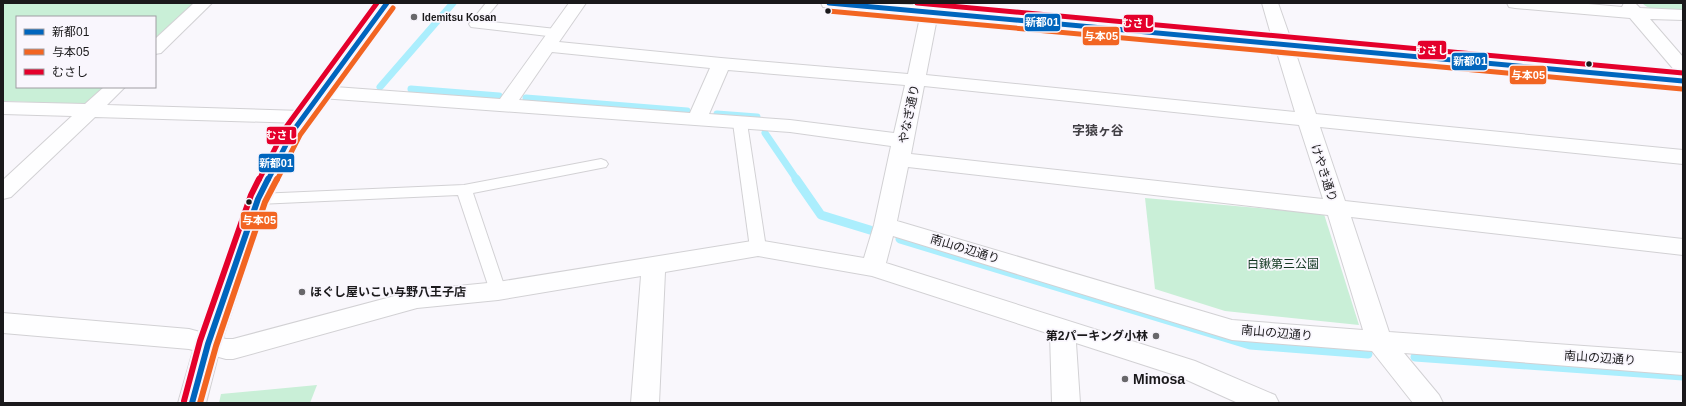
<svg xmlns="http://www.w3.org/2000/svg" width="1686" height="406" font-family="Helvetica,'Noto Sans JP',sans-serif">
<rect width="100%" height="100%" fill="#f9f7fc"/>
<!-- green -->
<g fill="#c9efd7">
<polygon points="3,3 197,3 155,42 155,17 17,17 17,87 107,87 92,101 83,104 3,101"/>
<path d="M1642,3H1683V10C1670,10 1651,13 1642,3Z"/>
<polygon points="1145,198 1324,214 1359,325 1225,311 1155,289"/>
<polygon points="317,385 310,403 219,403 221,394"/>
</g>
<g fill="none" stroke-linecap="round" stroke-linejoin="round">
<!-- stream-far1 -->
<g stroke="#abeefd" stroke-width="7">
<polyline points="380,87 453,3"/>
<polyline points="411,89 499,96"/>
<polyline points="526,98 687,111"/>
<polyline points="717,114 757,117"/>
<polyline points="765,133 797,180"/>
</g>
<!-- stream -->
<g stroke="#abeefd" stroke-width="9">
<polyline points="796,179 821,215 870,230"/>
<polyline points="900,239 1250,345 1368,354"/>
<polyline points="1415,357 1683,376"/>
</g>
<defs>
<g id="lane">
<polygon points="486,3 498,3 483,21 556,29 562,33 556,37 471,27 469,24"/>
<polygon points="740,119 745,120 747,123 766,248 764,252 758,254 752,252 750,248 733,123 735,120"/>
<polygon points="601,159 606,161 608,164 606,167 473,193 506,291 504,295 498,297 492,295 490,291 458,195 258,204 253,203 251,199 253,195 258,194 464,185"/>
</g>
<g id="street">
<polygon points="194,3 212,3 161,53 155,54 155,39"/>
<path d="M569,3H586L559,42L721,58L908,74L920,17L829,8L823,7L821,3H885L923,6L924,3H940V8L1272,38L1262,3H1278L1291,40L1683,75V87L1295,51L1316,114L1683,150V164L1320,127L1345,201L1683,239V255L1351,217L1389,332L1683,353V375L1404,353L1439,395L1443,403H1413L1372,351L1232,340L893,236L886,263L1195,361L1275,395L1279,403H1238L1178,376L1076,343L1080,403H1052L1050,334L872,276L758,256L665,272L659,403H631L641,276L498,300L417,308L233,359H226L189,349L3,333V313L189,329L226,339H233L417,290L498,282L758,240L864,258L874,225L891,146L790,132L321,98L314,96L311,92L314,88L321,86L500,99ZM937,18L1276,49L1295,112L926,75ZM552,52L710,68L690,113L519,100ZM728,70L905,85L894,133L790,120L709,114ZM924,86L1299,125L1323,199L911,154ZM908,167L1328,215L1363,330L1232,320L897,221Z"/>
<polygon points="1507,3 1577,3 1622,7 1624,3 1635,3 1640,8 1683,10 1683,20 1650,19 1683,57 1683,74 1676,72 1630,18 1515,8 1509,7"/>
<polygon points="104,87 125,87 107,105 302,111 309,113 312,117 309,121 302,123 95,117 11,197 3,199 3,180 72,116 3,114 3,102 85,104"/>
</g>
<polygon id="secondary" points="378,3 395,3 302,132 269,199 221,344 206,403 178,403 195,344 247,199 286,127"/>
</defs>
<!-- lane casing -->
<use href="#lane" stroke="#d2d1d4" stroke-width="2"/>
<!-- street casing -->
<use href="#street" stroke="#d2d1d4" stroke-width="2"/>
<!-- secondary casing -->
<use href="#secondary" stroke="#d2d1d4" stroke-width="2"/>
<!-- lane -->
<use href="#lane" fill="#fefeff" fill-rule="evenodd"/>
<!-- street -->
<use href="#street" fill="#fefeff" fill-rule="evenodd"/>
<!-- secondary -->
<use href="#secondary" fill="#f7f3f4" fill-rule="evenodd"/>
<defs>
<g id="bus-1-far1">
<polyline points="829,3 1683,81"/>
<polyline points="268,180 293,131 387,3"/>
</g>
<polyline id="bus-1" points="192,403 208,344 258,199 268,179"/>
<g id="bus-2-far1">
<polyline points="828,11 1682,89"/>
<polyline points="277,180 300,135 393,8"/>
</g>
<polyline id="bus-2" points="200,403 216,346 265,202 277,179"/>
<g id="bus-3-far1">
<polyline points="917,3 1683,73"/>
<polyline points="259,180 286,127 377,3"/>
</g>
<polyline id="bus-3" points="184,401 200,341 251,195 259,179"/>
</defs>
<!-- bus-1-far1 casing -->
<use href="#bus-1-far1" stroke="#f9f6fd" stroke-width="8"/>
<!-- bus-1 casing -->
<use href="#bus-1" stroke="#f9f6fd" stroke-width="10"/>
<!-- bus-2-far1 casing -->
<use href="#bus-2-far1" stroke="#f9f6fd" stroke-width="8"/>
<!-- bus-2 casing -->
<use href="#bus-2" stroke="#f9f6fd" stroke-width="10"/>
<!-- bus-3-far1 casing -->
<use href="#bus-3-far1" stroke="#f9f6fd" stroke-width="8"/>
<!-- bus-3 casing -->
<use href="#bus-3" stroke="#f9f6fd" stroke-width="10"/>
<!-- bus-1-far1 -->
<use href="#bus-1-far1" stroke="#0065bd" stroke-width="5"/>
<!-- bus-1 -->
<use href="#bus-1" stroke="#0065bd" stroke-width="6"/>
<!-- bus-2-far1 -->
<use href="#bus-2-far1" stroke="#f26522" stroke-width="5"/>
<!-- bus-2 -->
<use href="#bus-2" stroke="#f26522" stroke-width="6"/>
<!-- bus-3-far1 -->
<use href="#bus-3-far1" stroke="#e4002b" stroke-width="5"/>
<!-- bus-3 -->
<use href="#bus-3" stroke="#e4002b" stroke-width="6"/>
</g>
<!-- markers -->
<g fill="#1a191b" stroke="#f9f6fd" stroke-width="1.5">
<circle cx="828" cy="11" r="3.5"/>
<circle cx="1589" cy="64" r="3.5"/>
<circle cx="249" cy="202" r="3.5"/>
</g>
<g fill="#68676a" stroke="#f9f6fd" stroke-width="1.5">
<circle cx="414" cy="17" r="4"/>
<circle cx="302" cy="292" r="4"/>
<circle cx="1156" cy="336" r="4"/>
<circle cx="1125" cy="379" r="4"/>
</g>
<g text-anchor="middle" stroke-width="3.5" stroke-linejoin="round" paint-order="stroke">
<!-- far-poi labels -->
<g font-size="10" font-weight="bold" fill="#1a191b" stroke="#f9f6fd" text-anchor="start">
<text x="422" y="21">Idemitsu Kosan</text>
</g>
<!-- street labels -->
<g font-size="12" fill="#1a191b" stroke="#f9f6fd">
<text transform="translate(909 114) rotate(-78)" y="4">やなぎ通り</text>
<text transform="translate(1324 173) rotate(72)" y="4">けやき通り</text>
<text transform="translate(965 249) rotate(17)" y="4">南山の辺通り</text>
<text transform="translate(1277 333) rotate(5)" y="4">南山の辺通り</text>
<text transform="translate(1600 358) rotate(4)" y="4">南山の辺通り</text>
</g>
<!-- park labels -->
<g font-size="12" fill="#123821" stroke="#f9f6fd">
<text x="1283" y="268">白鍬第三公園</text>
</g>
<!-- poi labels -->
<g font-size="12" font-weight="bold" fill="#1a191b" stroke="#f9f6fd" text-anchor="start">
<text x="310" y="296">ほぐし屋いこい与野八王子店</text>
<text x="1148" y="340" text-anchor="end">第2パーキング小林</text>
</g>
<!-- neighbourhood labels -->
<g font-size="13" font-weight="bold" fill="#403e43" stroke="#f9f6fd">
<text x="1098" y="135">字猿ヶ谷</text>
</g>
<!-- near-poi labels -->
<g font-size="14" font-weight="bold" fill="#1a191b" stroke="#f9f6fd" text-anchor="start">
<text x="1133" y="384">Mimosa</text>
</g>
</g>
<g stroke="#f9f6fd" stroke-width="1.5">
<rect x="1024" y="13" width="37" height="19" rx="4" fill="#0065bd"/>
<rect x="1123" y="14" width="31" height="19" rx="4" fill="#e4002b"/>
<rect x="1082" y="26" width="38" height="20" rx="4" fill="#f26522"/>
<rect x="1417" y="40" width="30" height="20" rx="4" fill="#e4002b"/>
<rect x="1451" y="52" width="37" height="19" rx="4" fill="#0065bd"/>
<rect x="1509" y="65" width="38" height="20" rx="4" fill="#f26522"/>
<rect x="266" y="126" width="31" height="19" rx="4" fill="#e4002b"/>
<rect x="258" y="153" width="37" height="20" rx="4" fill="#0065bd"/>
<rect x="240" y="211" width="38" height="19" rx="4" fill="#f26522"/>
</g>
<g font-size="11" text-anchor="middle" font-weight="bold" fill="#fff">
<text x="1042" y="26">新都01</text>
<text x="1138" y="27">むさし</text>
<text x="1101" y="40">与本05</text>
<text x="1432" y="54">むさし</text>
<text x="1470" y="65">新都01</text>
<text x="1528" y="79">与本05</text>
<text x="282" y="139">むさし</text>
<text x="276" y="167">新都01</text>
<text x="259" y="224">与本05</text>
</g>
<!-- border -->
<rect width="1686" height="406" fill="none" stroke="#1a191b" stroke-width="8"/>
<!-- legend -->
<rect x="16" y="16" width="140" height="72" fill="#f9f6fd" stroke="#a09ea3"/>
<rect x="24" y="29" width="20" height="6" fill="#0065bd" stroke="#a09ea3"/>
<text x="52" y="36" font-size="12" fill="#1a191b">新都01</text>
<rect x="24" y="49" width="20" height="6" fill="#f26522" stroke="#a09ea3"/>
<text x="52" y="56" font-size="12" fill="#1a191b">与本05</text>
<rect x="24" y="69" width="20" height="6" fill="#e4002b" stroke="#a09ea3"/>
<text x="52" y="76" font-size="12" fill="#1a191b">むさし</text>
</svg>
